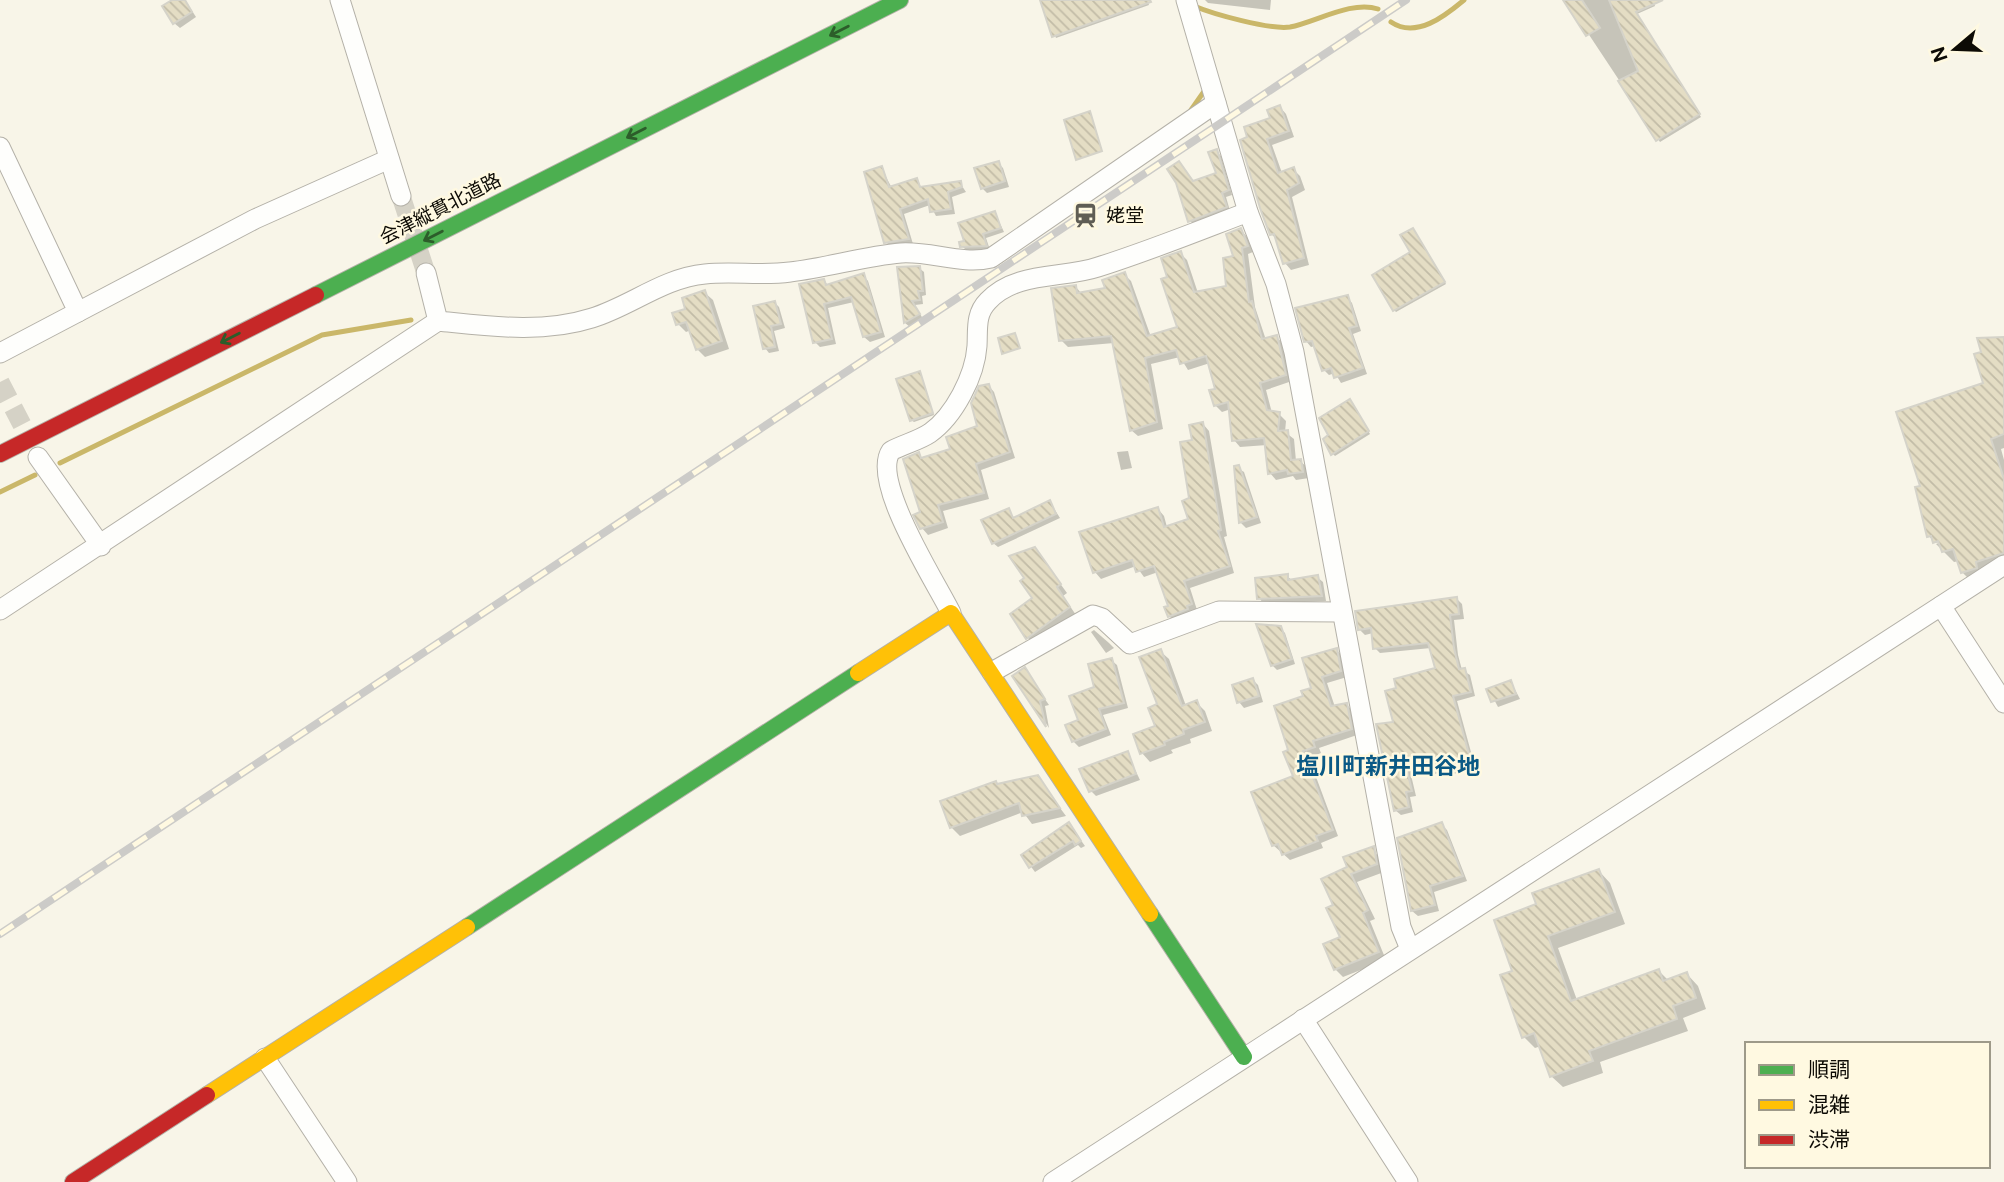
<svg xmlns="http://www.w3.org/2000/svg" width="2004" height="1182" font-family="'Public Sans','Noto Sans JP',sans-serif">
<defs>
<pattern id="building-back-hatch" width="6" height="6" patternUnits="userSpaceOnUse" patternTransform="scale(1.75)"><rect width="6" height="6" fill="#e4ddc4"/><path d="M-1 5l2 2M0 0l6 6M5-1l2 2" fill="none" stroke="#c2bca7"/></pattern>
</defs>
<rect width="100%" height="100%" fill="#f8f5e8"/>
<!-- shadow -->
<g fill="#0003">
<polygon points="175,0 185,0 196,17 180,28 174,23"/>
<polygon points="1042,0 1147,0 1149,5 1056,38"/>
<polygon points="1205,0 1271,0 1270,10 1208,3"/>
<polygon points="1566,0 1653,0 1655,6 1637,14 1701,117 1660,142"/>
<polygon points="1280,107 1286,114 1294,137 1272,145 1282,173 1293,169 1300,176 1305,190 1292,197 1309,265 1291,270 1285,263 1278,240 1271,234 1242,141 1272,120"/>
<polygon points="1216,151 1221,156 1232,195 1226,197 1230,211 1194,225 1190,221 1193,182 1218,174"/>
<polygon points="998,163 1003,168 1009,187 987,193 982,188"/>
<polygon points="881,168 892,188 916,180 922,188 960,183 966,192 952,197 955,214 936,216 930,205 904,214 913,244 891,247 886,242"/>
<polygon points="995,213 1004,232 986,238 990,250 967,251 962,246"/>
<polygon points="1241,230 1247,237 1253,252 1248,254 1255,307 1266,340 1276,337 1283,343 1292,381 1266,390 1272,413 1279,414 1286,421 1285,432 1294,439 1296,461 1300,461 1307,467 1309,478 1296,480 1293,476 1276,480 1270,473 1267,445 1240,447 1234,440 1231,409 1222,412 1215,405 1218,390 1210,363 1188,370 1180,357 1151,364 1163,429 1138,436 1131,430 1114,343 1068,347 1061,340 1075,286 1082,294 1107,289 1124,274 1131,281 1151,337 1179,329 1170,278 1180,253 1187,260 1198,293 1228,287"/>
<polygon points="1415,232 1446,284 1396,312 1394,310 1412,253"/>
<polygon points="899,268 919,268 924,272 926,295 922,296 923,304 915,305 923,319 910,327 905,323"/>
<polygon points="863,275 868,281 885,337 870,342 864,337 854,302 828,308 836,344 820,347 815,342 824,281 829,286"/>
<polygon points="704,292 713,300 729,349 705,357 697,349 691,330 686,332 678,324"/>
<polygon points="1347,297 1352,303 1361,331 1353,334 1367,374 1341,383 1335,373 1329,375 1324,370 1315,346 1311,347 1306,341"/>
<polygon points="775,303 779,307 785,328 774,331 779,351 769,353 765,348"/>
<polygon points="2004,339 2004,448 2001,449 2004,460 2004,566 1973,583 1962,572 1959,561 1954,562 1936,544 1947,540 1935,543 1929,536 1922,487 1985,384"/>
<polygon points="919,373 934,415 914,422 911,420"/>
<polygon points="988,385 994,392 1015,458 981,470 989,499 943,511 948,528 928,535 922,528 918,455 923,459 952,450 979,427"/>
<polygon points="1352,403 1370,434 1335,456 1333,454"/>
<polygon points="1203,424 1209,431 1227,536 1224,537 1234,573 1190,588 1197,610 1175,622 1169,616 1170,607 1158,572 1144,577 1136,566 1101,579 1095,572 1158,509 1164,516 1167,527 1190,520 1194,442"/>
<polygon points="1128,451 1132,468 1121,470 1117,452"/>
<polygon points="1236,467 1244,472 1261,523 1246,528 1241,523"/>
<polygon points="1050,502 1060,518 998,547 993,543 1008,510 1015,519"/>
<polygon points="1035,549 1067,593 1063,596 1076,615 1036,646 1028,638 1035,599 1026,579"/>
<polygon points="1287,576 1293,581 1317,577 1323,582 1326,601 1264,604 1259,598"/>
<polygon points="1457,599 1462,604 1464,619 1454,620 1458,655 1462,670 1470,675 1475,696 1457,701 1474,763 1463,766 1465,771 1441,777 1434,769 1411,775 1416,796 1410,797 1413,812 1401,815 1395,810 1395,723 1437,669 1431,648 1380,653 1375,648 1373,633 1365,635 1360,630"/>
<polygon points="1280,628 1285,633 1295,664 1277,670 1272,665"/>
<polygon points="1094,630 1109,643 1114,648 1106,653 1091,632"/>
<polygon points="1336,650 1343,656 1347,677 1327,683 1335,707 1346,704 1353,711 1357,735 1319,748 1321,753 1309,758 1338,836 1321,843 1323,848 1290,860 1273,845 1295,777 1290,751 1305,698"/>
<polygon points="1160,651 1169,659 1186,706 1196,702 1205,711 1212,731 1190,739 1191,743 1171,750 1173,753 1150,762 1142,753 1157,727"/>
<polygon points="1111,660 1117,665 1128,708 1103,715 1111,735 1079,747 1073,741 1080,721"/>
<polygon points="1025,670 1049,705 1045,706 1049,728 1015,676"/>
<polygon points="1253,680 1258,685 1263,702 1244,708 1239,702"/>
<polygon points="1511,682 1520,699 1498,707 1489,690"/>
<polygon points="1127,753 1140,780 1096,796 1091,791"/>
<polygon points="1037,777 1066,816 1032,824 1023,812 960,836 951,827 998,785"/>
<polygon points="1069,824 1085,846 1081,848 1078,845 1035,872 1023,856"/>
<polygon points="1441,824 1447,830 1467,881 1434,892 1439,911 1418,916 1412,911"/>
<polygon points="1371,848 1378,856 1384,872 1357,882 1375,919 1370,921 1386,960 1343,977 1335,969 1343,938 1335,906 1349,868"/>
<polygon points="1599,871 1610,883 1625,924 1558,948 1577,1000 1659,971 1669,981 1687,974 1698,986 1706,1009 1683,1018 1688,1031 1600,1062 1603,1073 1563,1087 1551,1076 1541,1046 1535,1048 1524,1037 1514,972 1538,905"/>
</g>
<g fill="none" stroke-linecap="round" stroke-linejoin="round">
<!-- stream -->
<g stroke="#cab769" stroke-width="5">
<path d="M1194,6C1213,14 1270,30 1290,27C1316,22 1352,0 1378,9"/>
<path d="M1391,22C1416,39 1445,16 1464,0"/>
<polyline points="1191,110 1205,90"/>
<polyline points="60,463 322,335 411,320"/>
<polyline points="0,492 35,475"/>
</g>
</g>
<!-- building -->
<g fill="url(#building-back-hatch)" stroke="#d5d3c9" stroke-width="2">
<polygon points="172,0 185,0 192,12 173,24 162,6"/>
<polygon points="1040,0 1150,0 1151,2 1052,37"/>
<polygon points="1563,0 1582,0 1600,28 1586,36"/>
<polygon points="1609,0 1663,0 1636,12 1700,114 1656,141 1618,81 1638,71"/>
<polygon points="1280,105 1289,131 1267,139 1278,173 1294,167 1299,183 1287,190 1304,258 1283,264 1274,234 1270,235 1260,208 1240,140 1247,137 1244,127 1270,118 1267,110"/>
<polygon points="1090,111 1102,151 1076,160 1064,120"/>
<polygon points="1217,149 1229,190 1222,193 1227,207 1188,222 1176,183 1167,169 1179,161 1193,181 1216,173 1208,152"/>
<polygon points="999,161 1005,181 981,189 974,168"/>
<polygon points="882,166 889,187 917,178 920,187 961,181 962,187 948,192 951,209 930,212 928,199 900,209 909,239 884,243 864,172"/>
<polygon points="995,211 1001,228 983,234 987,246 960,247 959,242 964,241 958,223"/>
<polygon points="1241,228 1248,246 1242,248 1249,302 1252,301 1262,339 1277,335 1286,375 1260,383 1267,410 1280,412 1278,431 1288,430 1291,460 1301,459 1303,472 1288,474 1287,470 1268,474 1264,438 1232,441 1228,402 1214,406 1209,390 1215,389 1206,356 1180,364 1176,350 1145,358 1157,422 1130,431 1111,336 1059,341 1051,288 1076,285 1077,293 1105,288 1102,280 1125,272 1147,336 1177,327 1161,279 1167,277 1161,258 1181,251 1194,292 1226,286 1223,258 1233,256 1226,234"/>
<polygon points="1413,228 1445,282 1393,311 1372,275 1410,252 1400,235"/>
<polygon points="920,266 923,291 918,291 920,300 912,301 920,314 904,323 897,267"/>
<polygon points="864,273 881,332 863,337 851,297 824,304 832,339 813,343 799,284 824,279 826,285"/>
<polygon points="705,290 722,341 696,350 686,322 676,325 672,313 685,309 682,298"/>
<polygon points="1348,295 1357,326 1349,328 1363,368 1334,378 1331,368 1322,371 1312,341 1304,342 1295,308"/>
<polygon points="775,301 781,324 771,326 775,347 763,349 753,306"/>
<polygon points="1015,333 1020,348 1002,354 998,338"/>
<polygon points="2004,337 2004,434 1991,439 2004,479 2004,553 1976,562 1977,568 1961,573 1953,549 1942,552 1938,541 1933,543 1931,536 1927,537 1915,487 1920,486 1896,412 1983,383 1974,354 1981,352 1977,338"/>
<polygon points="920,371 933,413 910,421 896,379"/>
<polygon points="989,384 1010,452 976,464 984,493 938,505 943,522 920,529 913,515 920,512 903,459 919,452 921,458 950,449 946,437 977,426 971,403 979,386"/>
<polygon points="1350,399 1369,431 1331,455 1323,439 1328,435 1319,418"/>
<polygon points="1203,422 1221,530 1218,531 1230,566 1184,581 1192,604 1187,606 1188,609 1168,617 1164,607 1168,606 1154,566 1136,572 1132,560 1093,573 1079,532 1158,507 1164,527 1188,519 1182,501 1189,498 1180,442 1192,440 1189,425"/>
<polygon points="1239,465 1257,517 1239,523 1234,466"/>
<polygon points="1050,500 1056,514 992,544 981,520 1009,508 1013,518"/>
<polygon points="1035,547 1061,584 1057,587 1070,607 1026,639 1010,614 1032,598 1020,581 1024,578 1009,556"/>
<polygon points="1288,574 1288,580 1318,575 1322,596 1257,599 1255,578"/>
<polygon points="1457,597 1459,614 1450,615 1454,648 1459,669 1465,668 1471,692 1453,696 1470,758 1459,761 1461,766 1435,773 1432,764 1407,770 1412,791 1406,792 1409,807 1394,811 1376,724 1393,722 1385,691 1396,688 1394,679 1435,668 1428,643 1373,649 1371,628 1358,630 1355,611"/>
<polygon points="1256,624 1281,626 1292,659 1271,666"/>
<polygon points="1337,648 1341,671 1322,677 1331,706 1347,703 1352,729 1313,741 1315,747 1303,751 1333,830 1316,836 1318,841 1282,855 1278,844 1272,846 1251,792 1293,776 1283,752 1288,750 1274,706 1303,696 1301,691 1311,688 1302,658"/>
<polygon points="1161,649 1182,706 1197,700 1205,722 1183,730 1184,734 1164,742 1165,745 1140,754 1133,734 1155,726 1148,708 1157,704 1139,657"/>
<polygon points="1112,658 1124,703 1099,709 1106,729 1072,742 1065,725 1078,720 1069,696 1094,687 1088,664"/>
<polygon points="1025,667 1045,699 1040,701 1046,727 1012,676"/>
<polygon points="1253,678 1259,696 1237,703 1232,685"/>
<polygon points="1511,680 1516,694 1491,702 1486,689"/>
<polygon points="1128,751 1136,774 1089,792 1079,769"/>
<polygon points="1038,775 1060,808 1022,816 1019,803 950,828 940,801 996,781 997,784"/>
<polygon points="1069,822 1081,841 1075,845 1073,841 1029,868 1021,855"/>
<polygon points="1442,822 1463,876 1430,886 1435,905 1411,911 1397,838"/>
<polygon points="1374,846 1377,864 1351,874 1368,910 1363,913 1379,952 1334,970 1323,944 1340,937 1326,908 1333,905 1321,879 1347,867 1343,857"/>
<polygon points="1599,869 1615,912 1548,936 1571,1001 1659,969 1663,981 1687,972 1696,998 1673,1006 1677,1019 1589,1051 1593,1061 1550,1077 1534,1033 1522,1038 1500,975 1512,971 1494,920 1536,904 1532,893"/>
</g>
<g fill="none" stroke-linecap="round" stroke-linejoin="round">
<!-- street-tunnel -->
<g stroke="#d5d2c6" stroke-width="19" stroke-dasharray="19 10" stroke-linecap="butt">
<polyline points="401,196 426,273"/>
<polyline points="0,382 33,446"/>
</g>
<defs>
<g id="street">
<polyline points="340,0 401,196"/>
<polyline points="1186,0 1248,212 1276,284 1294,352 1401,927 1410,949"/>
<polyline points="0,147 78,312 0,353"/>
<polyline points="426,273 438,321"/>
<polyline points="78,312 255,219 389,159"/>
<polyline points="38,457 101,546"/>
<polyline points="1941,606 2004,703"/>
<path d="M0,610L438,321C488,326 542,334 592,318C631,306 663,278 705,274C733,271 762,276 790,272C827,268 864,256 901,253C931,251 962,265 991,258L1216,103"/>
<path d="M951,613C937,584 870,481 891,451C904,444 918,441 930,433C954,416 975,376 977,346C978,330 975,314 988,301C1016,271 1062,279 1098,267C1149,251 1198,231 1248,212"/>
<polyline points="992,672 1093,615 1102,618 1130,644 1219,611 1340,612"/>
<polyline points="1303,1019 1408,1182"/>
<polyline points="265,1058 347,1182"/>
<polyline points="1053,1182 2004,565"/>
</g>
<g id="fast">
<polyline points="316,295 900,0"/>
<polyline points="1150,914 1244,1057"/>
<polyline points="467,927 858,673"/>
</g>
<g id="slow">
<polyline points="858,673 951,613 1150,914"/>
<polyline points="207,1095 467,927"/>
</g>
<g id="jam">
<polyline points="0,454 316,295"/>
<polyline points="73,1182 207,1095"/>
</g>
</defs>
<!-- street casing -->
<use href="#street" stroke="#b4b1a8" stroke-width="21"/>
<!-- fast casing -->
<use href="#fast" stroke="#b4b1a8" stroke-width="18"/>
<!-- slow casing -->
<use href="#slow" stroke="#b4b1a8" stroke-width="18"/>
<!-- jam casing -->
<use href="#jam" stroke="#b4b1a8" stroke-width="18"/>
<!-- street -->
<use href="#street" stroke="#fefefc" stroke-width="19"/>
<!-- fast -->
<use href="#fast" stroke="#4caf50" stroke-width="16"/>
<!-- slow -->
<use href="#slow" stroke="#ffc107" stroke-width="16"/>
<!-- jam -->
<use href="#jam" stroke="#c62828" stroke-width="16"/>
<defs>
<polyline id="rail" points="0,934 1406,0"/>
</defs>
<!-- rail casing -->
<use href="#rail" stroke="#cccbc8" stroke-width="8"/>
<!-- rail -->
<use href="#rail" stroke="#fff9e1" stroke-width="5" stroke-dasharray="16" stroke-linecap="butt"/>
</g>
<!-- one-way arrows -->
<defs><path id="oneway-shaft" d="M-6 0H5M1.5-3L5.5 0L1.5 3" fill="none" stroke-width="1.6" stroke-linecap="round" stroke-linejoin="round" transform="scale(1.75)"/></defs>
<g stroke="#2c5d2a">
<use href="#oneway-shaft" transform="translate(839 31) rotate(153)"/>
<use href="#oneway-shaft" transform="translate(636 133) rotate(153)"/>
<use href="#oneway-shaft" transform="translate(433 236) rotate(153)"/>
<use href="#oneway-shaft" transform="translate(230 338) rotate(153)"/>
</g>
<!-- icons -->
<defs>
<symbol id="station-bare" viewBox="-9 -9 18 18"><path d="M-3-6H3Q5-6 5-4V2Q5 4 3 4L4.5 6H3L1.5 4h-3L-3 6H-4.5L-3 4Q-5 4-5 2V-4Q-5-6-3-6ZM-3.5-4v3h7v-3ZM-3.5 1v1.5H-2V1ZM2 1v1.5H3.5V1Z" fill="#5f5d54" stroke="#fff9e1" stroke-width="2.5" paint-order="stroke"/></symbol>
</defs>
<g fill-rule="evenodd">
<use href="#station-bare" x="1068" y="198" width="35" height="35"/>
</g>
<g text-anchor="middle" stroke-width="5" stroke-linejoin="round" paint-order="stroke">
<!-- street labels -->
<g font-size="19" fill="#0d0b05" stroke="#fff9e1">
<text transform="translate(440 208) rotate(-27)" y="7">会津縦貫北道路</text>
</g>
<!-- poi labels -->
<g font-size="19" fill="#0d0b05" stroke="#fff9e1" text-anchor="start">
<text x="1106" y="222">姥堂</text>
</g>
<!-- quarter labels -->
<g font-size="23" font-weight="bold" fill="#0a5985" stroke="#fff9e1">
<text x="1388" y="774">塩川町新井田谷地</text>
</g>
</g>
<!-- legend -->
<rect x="1745" y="1042" width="245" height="126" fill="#fff9e1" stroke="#9e9a89" stroke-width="2"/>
<rect x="1759" y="1065" width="35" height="10" fill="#4caf50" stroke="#9e9a89" stroke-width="2"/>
<text x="1808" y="1077" font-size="21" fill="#0d0b05">順調</text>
<rect x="1759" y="1100" width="35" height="10" fill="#ffc107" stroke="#9e9a89" stroke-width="2"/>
<text x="1808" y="1112" font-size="21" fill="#0d0b05">混雑</text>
<rect x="1759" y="1135" width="35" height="10" fill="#c62828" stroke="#9e9a89" stroke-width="2"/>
<text x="1808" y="1147" font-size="21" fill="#0d0b05">渋滞</text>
<!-- north arrow -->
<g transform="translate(1955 49) rotate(251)" stroke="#fff9e1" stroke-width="5" paint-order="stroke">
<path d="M0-5L12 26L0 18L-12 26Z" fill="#0d0b05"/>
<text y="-10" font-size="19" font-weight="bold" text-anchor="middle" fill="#0d0b05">N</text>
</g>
</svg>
